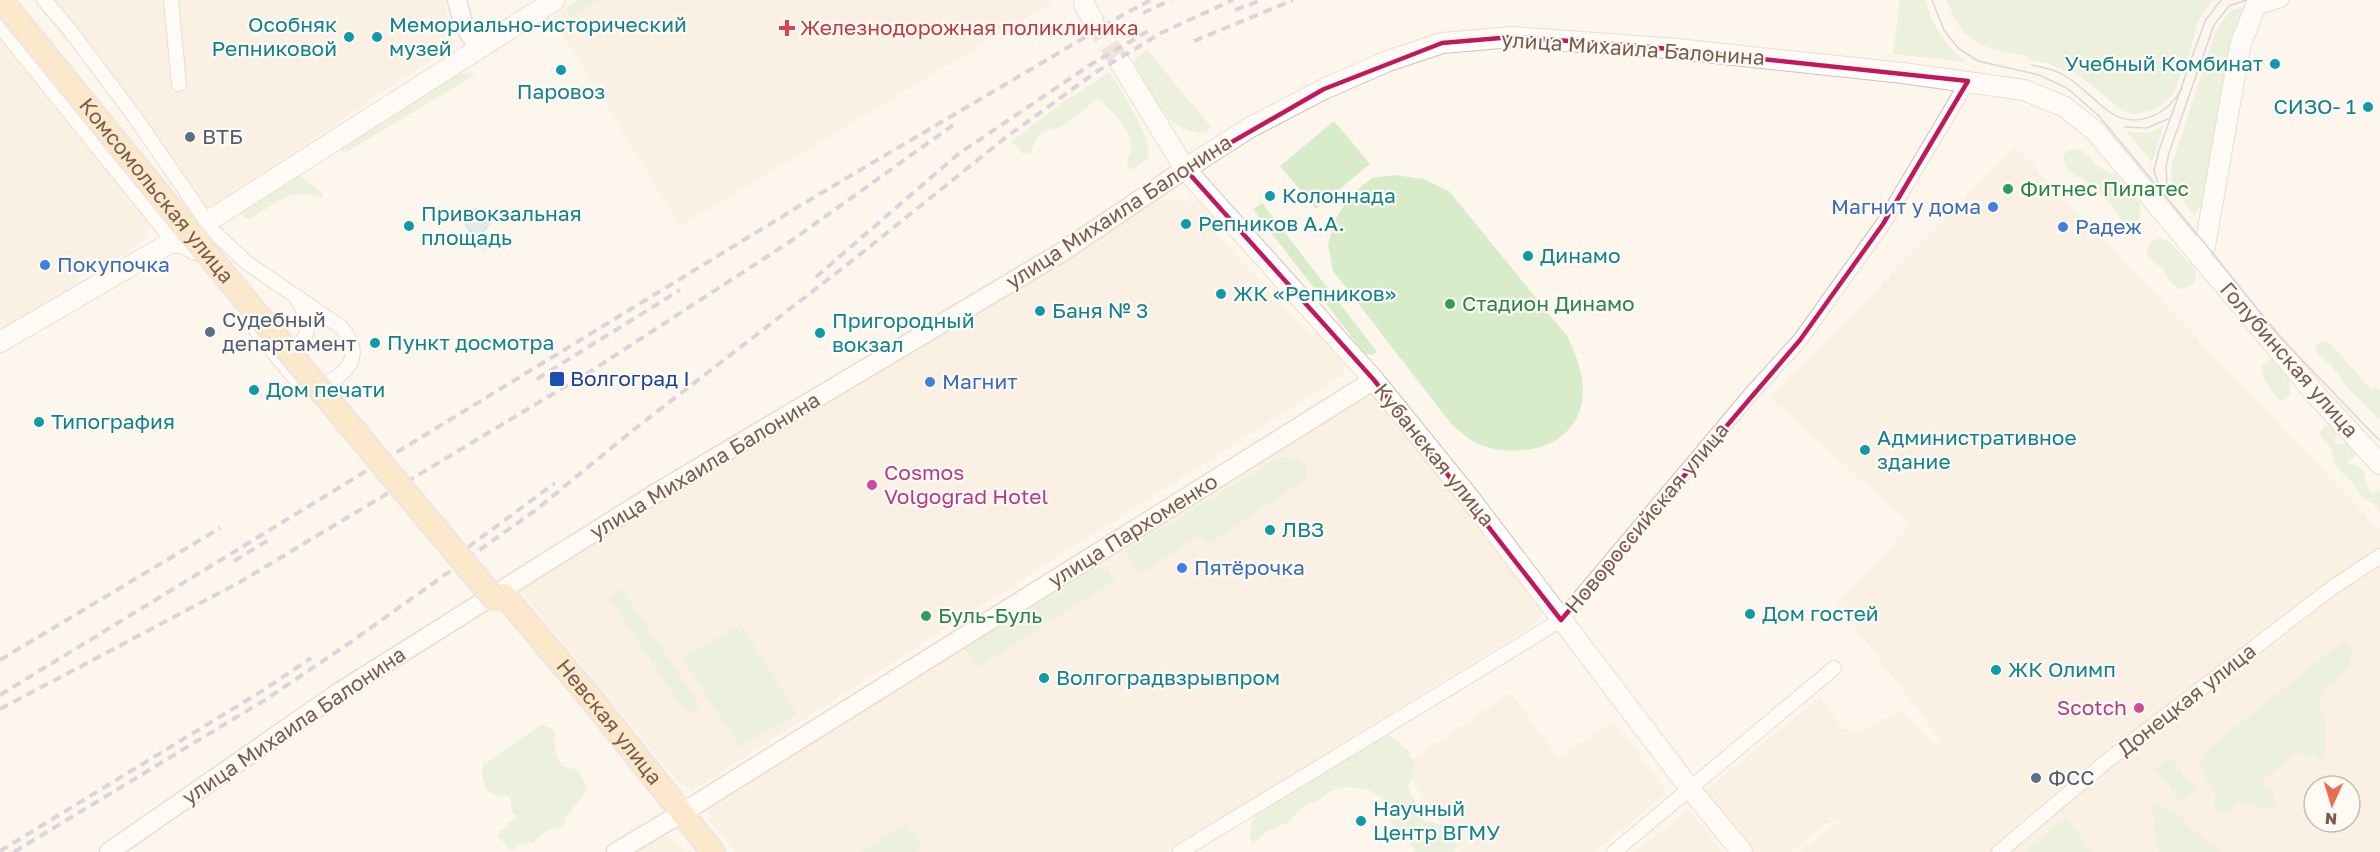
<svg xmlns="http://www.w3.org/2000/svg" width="2380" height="852" font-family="'Golos Text',sans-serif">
<rect width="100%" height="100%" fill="#fdf6ec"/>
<!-- residential -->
<g fill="#f5e8da" fill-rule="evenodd">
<polygon points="32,0 443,0 455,44 208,209"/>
<polygon points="577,0 1051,0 1051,3 680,226 552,16"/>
<polygon points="0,31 147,217 149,222 147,235 136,246 102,267 94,266 79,276 78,283 0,331"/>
<path d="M2015,147L2380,530V852H1800L1841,819L1825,824L1791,852H1749L1701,794L1821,696L1841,728L1861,733L1899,710L1935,746L1942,741L1837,604L1911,525L1770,398ZM2314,786H2350V822H2314Z"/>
<polygon points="1168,199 1199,202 1217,210 1230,223 1216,234 1311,336 1321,328 1341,352 1346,364 1342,375 693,790 677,781 517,587 1155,201"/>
<polygon points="1364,395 1377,396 1386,402 1544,611 1538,620 1527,629 1166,852 736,852 710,822 708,810 718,796"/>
<polygon points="1511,693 1558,758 1615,722 1667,793 1594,852 1461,852 1402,766"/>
<polygon points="1689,809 1723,852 1635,852"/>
<polygon points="660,834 676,841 685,852 628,852"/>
</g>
<!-- green -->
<g fill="#d8ecc9">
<polygon points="577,0 599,0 572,17 566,8"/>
<path d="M1900,0H1926C1933,29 1944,43 1967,62L1893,54Z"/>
<path d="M1947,0H2213L2199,19L2189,54L2175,90L2168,100L2153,110L2135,114L2122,111L2089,83L2068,68L2065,71L2050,64L2028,59L2027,56C1983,48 1964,46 1947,0Z"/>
<path d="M2251,5L2235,48L2202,204L2194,215C2180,197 2168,188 2172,163L2216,31L2230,11Z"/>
<path d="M1147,50L1211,127L1206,133C1163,133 1151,93 1133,61Z"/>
<path d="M1110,72C1119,88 1155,140 1148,157C1145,164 1136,167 1129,170C1125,158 1131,158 1131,147C1131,129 1113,111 1100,100L1095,101L1061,127L1046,130L1038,135L1030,153L1023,154L1011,141L1063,102Z"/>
<polygon points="462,73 471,73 475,75 343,154 341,146 343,143"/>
<polygon points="1334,121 1370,164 1316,209 1280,166"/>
<polygon points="2164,126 2152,162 2126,131 2149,133"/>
<polygon points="2076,149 2084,151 2099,168 2116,174 2126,189 2139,202 2141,210 2135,233 2127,231 2116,211 2096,189 2066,168 2063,157 2067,151"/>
<path d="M298,174L323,194L322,198C286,186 281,203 251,218H245L238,212Z"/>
<path d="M1394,175L1424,179L1449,191L1567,336C1577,357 1586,379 1582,402C1573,450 1516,459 1478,444C1469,440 1460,431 1452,425L1333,271L1328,245L1335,219L1352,194L1372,178Z"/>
<polygon points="1262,203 1377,352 1372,355 1365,354 1253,209"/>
<path d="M2159,238L2168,240L2194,268L2196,277L2194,284L2181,289L2171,283L2162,267L2155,264L2147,256C2148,246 2149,242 2159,238Z"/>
<polygon points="2327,340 2371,389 2376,386 2380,391 2380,420 2346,387 2332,366 2318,355 2315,347 2320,342"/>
<path d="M2275,356C2285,368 2292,379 2290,395L2281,401C2271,394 2261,378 2262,366Z"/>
<path d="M2325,426H2330L2336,430L2337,435L2334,440L2337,444H2351L2355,451L2354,457L2346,463C2371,467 2361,479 2372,494L2380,490V513L2377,507L2362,497L2348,477L2338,469L2334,461L2331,447L2320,436L2321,430Z"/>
<polygon points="1279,457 1299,458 1307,466 1307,478 1207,545 1200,535 1143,573 1137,571 1125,551"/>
<polygon points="1102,566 1109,570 1115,580 977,668 965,648 1093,568"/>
<polygon points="621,588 700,706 687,714 608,597"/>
<polygon points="741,624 797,714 740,747 682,658"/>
<path d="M2343,641L2352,647L2351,663L2335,683L2325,689L2319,704C2327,720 2329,742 2322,760L2296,752L2260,784L2273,791L2276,807C2256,812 2253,801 2236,803L2234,811L2229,814L2216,810L2213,805L2216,794L2198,766L2206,751Z"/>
<path d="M542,724L555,731C554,740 554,760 564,766C568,768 574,768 579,771L587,790L564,820L565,826C551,830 544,830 534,843C527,843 521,842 516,849H509L497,835L516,817L511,810V798C505,795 502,796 496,795C481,792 482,777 483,765Z"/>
<path d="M1386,733L1408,750L1416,769L1408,786C1411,800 1421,809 1424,822L1432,821L1442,825L1449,837L1458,847L1454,852H1416L1391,823L1383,799L1367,789L1339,787L1321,799L1300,809L1289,822L1268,831L1252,844C1248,829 1251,823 1259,810Z"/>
<polygon points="2170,757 2197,790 2181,802 2155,769"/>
<path d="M2159,802L2165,810L2183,818L2187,826L2196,831L2210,845H2217L2220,852H2160C2152,837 2157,822 2150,806Z"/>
<polygon points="2066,818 2093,852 2028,852 2026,849"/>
<polygon points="907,823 922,849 916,852 861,852"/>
</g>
<!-- water -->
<circle fill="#bfe3e8" stroke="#a5d3da" stroke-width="1.5" cx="477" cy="221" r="12"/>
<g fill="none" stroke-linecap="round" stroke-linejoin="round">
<!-- secondary-tunnel -->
<polyline stroke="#dcd0c4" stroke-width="20" stroke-dasharray="20 10" stroke-linecap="butt" points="1093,20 1121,64"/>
<defs>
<g id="minor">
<path d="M44,0L69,29L134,116L214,232L247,263L341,327C348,335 355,347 352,358C348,374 322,389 306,387L299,384L256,330"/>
<polyline points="171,0 179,84"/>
<polyline points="2255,8 2281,0"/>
<polyline points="0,26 174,242"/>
<polyline points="169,245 185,247 194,253"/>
<path d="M281,353C313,344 312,324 297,299"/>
<polyline points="1180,852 1561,620 1751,394 1800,340 1883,224 1968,81"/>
<polyline points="1614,852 1834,668"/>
<polyline points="1999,852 2107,761 2329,590 2380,556"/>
</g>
<g id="tertiary">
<polyline points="457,0 463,23 479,49"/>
<polyline points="109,852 338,693 658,492 1062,252 1185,169"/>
<polyline points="616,852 682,813 1374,380"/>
</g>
<g id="secondary">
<polyline points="1084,4 1093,20"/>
<polyline points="1121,64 1185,169 1374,380 1471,500 1691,790 1742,852"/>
<polyline points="1185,169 1249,128 1324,89 1388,61 1442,43 1512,37 1677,49 1903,73 2024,90 2065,107 2095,131 2318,397 2380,464"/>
<polyline points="2199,255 2205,246 2240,46 2258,0"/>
<polyline points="0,342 218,215 555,0"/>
</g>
<g id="primary">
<path id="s1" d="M504,595L593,701L713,852"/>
</g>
</defs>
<!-- minor casing -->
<use href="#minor" stroke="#d1beb0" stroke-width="16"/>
<!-- tertiary casing -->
<use href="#tertiary" stroke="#d1beb0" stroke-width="21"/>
<!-- secondary casing -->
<use href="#secondary" stroke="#d6c0b0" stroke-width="22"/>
<!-- primary casing -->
<use href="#primary" stroke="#dad1cd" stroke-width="26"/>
<!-- minor -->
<use href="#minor" stroke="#fff" stroke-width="14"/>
<!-- tertiary -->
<use href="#tertiary" stroke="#fff" stroke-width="18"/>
<!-- secondary -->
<use href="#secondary" stroke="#fff" stroke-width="20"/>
<!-- primary -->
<use href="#primary" stroke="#fbd9a5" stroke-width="22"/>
<!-- tram -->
<g stroke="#b9a8c9" stroke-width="1.5">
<polyline points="1932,0 1944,30 1958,48 1978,61 2039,75 2067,88 2098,115 2216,257 2277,334 2380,441"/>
<path d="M2032,65C2045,68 2057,70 2067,77C2082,87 2094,100 2108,111C2136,131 2167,115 2182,88"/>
<polyline points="2125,127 2147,128 2168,119"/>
<polyline points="2158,183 2154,170 2159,150 2205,21 2221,0"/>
<polyline points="2167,187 2166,167 2169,153 2214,25 2229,6 2246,0"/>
</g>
<!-- rail -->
<g stroke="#b9a8c9" stroke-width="4" stroke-dasharray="9 6" stroke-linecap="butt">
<polyline points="1235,10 1262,0"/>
<polyline points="1143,13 1171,0"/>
<polyline points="1194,41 1293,0"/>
<polyline points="816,277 957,155 1090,65 1153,28"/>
<polyline points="537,379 680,290"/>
<polyline points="456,556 555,483"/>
<polyline points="234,561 272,538"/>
<polyline points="0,660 220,528"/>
<polyline points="0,695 801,205 1121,16 1151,0"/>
<polyline points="0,709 240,582 591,371 791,241 953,125"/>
<polyline points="0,851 262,691 311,658"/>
<polyline points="14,852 268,698 348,644 537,509 632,431 848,264 1005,138 1096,72 1135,49 1161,33 1233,0"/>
</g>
<defs>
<g id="primary-bridge">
<path id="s2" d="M1,0L228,279L496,601"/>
</g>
</defs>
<!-- primary-bridge casing -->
<use href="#primary-bridge" stroke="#dad1cd" stroke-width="26" stroke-linecap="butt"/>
<!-- primary-bridge -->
<use href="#primary-bridge" stroke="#fbd9a5" stroke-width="22"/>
</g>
<!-- marked area -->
<path d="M0 0H2380V852H0ZM1512,37L1640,46L1968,81L1883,224L1800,340L1561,620L1374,380L1185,169L1324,89L1442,43Z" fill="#fdf6ec" fill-opacity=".55" fill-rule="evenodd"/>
<path fill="none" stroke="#c2185b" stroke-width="4.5" stroke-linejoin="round" d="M1512,37L1640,46L1968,81L1883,224L1800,340L1561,620L1374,380L1185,169L1324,89L1442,43Z"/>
<!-- markers -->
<path fill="#e0444e" stroke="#fffaf3" stroke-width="2" d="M784 19h6v6h6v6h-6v6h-6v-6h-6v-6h6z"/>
<g fill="#0f9aa8" stroke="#fffaf3" stroke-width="2">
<circle cx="349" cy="37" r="6"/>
<circle cx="377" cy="37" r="6"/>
<circle cx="2275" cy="64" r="6"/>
<circle cx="561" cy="70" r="6"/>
<circle cx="2368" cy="107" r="6"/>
<circle cx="1270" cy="196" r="6"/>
<circle cx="1186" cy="224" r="6"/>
<circle cx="409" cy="226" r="6"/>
<circle cx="1528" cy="256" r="6"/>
<circle cx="1221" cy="294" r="6"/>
<circle cx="1040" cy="311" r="6"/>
<circle cx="820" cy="333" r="6"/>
<circle cx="375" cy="343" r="6"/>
<circle cx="254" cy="390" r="6"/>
<circle cx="39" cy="422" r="6"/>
<circle cx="1865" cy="450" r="6"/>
<circle cx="1270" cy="530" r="6"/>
<circle cx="1750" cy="614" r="6"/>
<circle cx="1996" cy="670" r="6"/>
<circle cx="1044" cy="678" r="6"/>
<circle cx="1361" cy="821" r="6"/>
</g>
<g fill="#5c6f8a" stroke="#fffaf3" stroke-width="2">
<circle cx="190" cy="137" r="6"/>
<circle cx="210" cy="332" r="6"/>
<circle cx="2036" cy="778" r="6"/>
</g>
<g fill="#2e9e5b" stroke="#fffaf3" stroke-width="2">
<circle cx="2008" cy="189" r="6"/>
<circle cx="1450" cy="304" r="6"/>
<circle cx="926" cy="616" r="6"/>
</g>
<g fill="#3f7fe0" stroke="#fffaf3" stroke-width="2">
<circle cx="1993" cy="207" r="6"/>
<circle cx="2063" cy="227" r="6"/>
<circle cx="45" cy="265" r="6"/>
<circle cx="930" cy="382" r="6"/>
<circle cx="1182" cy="568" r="6"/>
</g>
<rect fill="#1a4fb4" stroke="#fffaf3" stroke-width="2" x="549" y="371" width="16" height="16" rx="3"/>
<g fill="#d1479c" stroke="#fffaf3" stroke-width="2">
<circle cx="872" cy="485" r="6"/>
<circle cx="2139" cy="708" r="6"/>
</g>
<g text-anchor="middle" stroke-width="4.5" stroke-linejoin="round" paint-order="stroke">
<!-- culture labels -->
<g font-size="21" fill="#0d838f" stroke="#fffaf3" text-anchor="start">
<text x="337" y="32" text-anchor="end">Особняк<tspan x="337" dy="24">Репниковой</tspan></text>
<text x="389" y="32">Мемориально-исторический<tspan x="389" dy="24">музей</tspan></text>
<text x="2263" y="71" text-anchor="end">Учебный Комбинат</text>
<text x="561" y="99" text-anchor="middle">Паровоз</text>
<text x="2356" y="114" text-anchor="end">СИЗО- 1</text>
<text x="1282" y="203">Колоннада</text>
<text x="421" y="221">Привокзальная<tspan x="421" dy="24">площадь</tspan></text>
<text x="1198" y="231">Репников А.А.</text>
<text x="1540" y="263">Динамо</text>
<text x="1233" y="301">ЖК «Репников»</text>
<text x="1052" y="318">Баня № 3</text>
<text x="832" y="328">Пригородный<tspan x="832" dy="24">вокзал</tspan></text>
<text x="387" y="350">Пункт досмотра</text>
<text x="266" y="397">Дом печати</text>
<text x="51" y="429">Типография</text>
<text x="1877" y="445">Административное<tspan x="1877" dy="24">здание</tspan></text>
<text x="1282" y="537">ЛВЗ</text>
<text x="1762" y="621">Дом гостей</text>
<text x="2008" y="677">ЖК Олимп</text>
<text x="1056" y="685">Волгоградвзрывпром</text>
<text x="1373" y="816">Научный<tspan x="1373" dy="24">Центр ВГМУ</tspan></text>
</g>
<!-- health labels -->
<g font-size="21" fill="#be3a42" stroke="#fffaf3" text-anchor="start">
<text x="800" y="35">Железнодорожная поликлиника</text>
</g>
<!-- street labels -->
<g font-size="21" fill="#7a5c4d" stroke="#fffaf3">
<text transform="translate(1633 49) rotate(4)" y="7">улица Михаила Балонина</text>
<text dy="7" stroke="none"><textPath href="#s2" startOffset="246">Комсомольская улица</textPath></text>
<text transform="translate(1119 212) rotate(-33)" y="7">улица Михаила Балонина</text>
<text transform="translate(2289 360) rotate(49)" y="7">Голубинская улица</text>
<text transform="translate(1434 455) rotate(51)" y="7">Кубанская улица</text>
<text transform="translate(705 466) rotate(-31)" y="7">улица Михаила Балонина</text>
<text transform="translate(1647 518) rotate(-50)" y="7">Новороссийская улица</text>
<text transform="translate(1133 531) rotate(-32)" y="7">улица Пархоменко</text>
<text transform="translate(2187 700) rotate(-38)" y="7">Донецкая улица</text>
<text dy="7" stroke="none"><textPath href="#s1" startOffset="165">Невская улица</textPath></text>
<text transform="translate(294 726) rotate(-34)" y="7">улица Михаила Балонина</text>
</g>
<!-- service labels -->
<g font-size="21" fill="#4e5e75" stroke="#fffaf3" text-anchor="start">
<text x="202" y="144">ВТБ</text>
<text x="222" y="327">Судебный<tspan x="222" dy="24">департамент</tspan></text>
<text x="2048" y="785">ФСС</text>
</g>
<!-- leisure labels -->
<g font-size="21" fill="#27864d" stroke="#fffaf3" text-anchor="start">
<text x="2020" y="196">Фитнес Пилатес</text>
<text x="1462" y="311">Стадион Динамо</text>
<text x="938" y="623">Буль-Буль</text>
</g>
<!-- shop labels -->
<g font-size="21" fill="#366cbe" stroke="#fffaf3" text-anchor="start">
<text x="1981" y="214" text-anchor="end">Магнит у дома</text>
<text x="2075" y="234">Радеж</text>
<text x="57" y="272">Покупочка</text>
<text x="942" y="389">Магнит</text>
<text x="1194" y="575">Пятёрочка</text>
</g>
<!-- transit labels -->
<g font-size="21" fill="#164399" stroke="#fffaf3" text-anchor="start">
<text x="570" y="386">Волгоград I</text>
</g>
<!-- hotel labels -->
<g font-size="21" fill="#b23c85" stroke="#fffaf3" text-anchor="start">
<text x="884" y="480">Cosmos<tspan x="884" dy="24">Volgograd Hotel</tspan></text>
<text x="2127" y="715" text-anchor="end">Scotch</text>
</g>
</g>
<!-- north arrow -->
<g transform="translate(2332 804) rotate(184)"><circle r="28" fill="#fffaf3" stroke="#cabbb1" stroke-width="1.5"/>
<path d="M0-4.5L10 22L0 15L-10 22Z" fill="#e76f51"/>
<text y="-9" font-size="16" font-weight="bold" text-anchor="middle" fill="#7a5c4d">N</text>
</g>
</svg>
